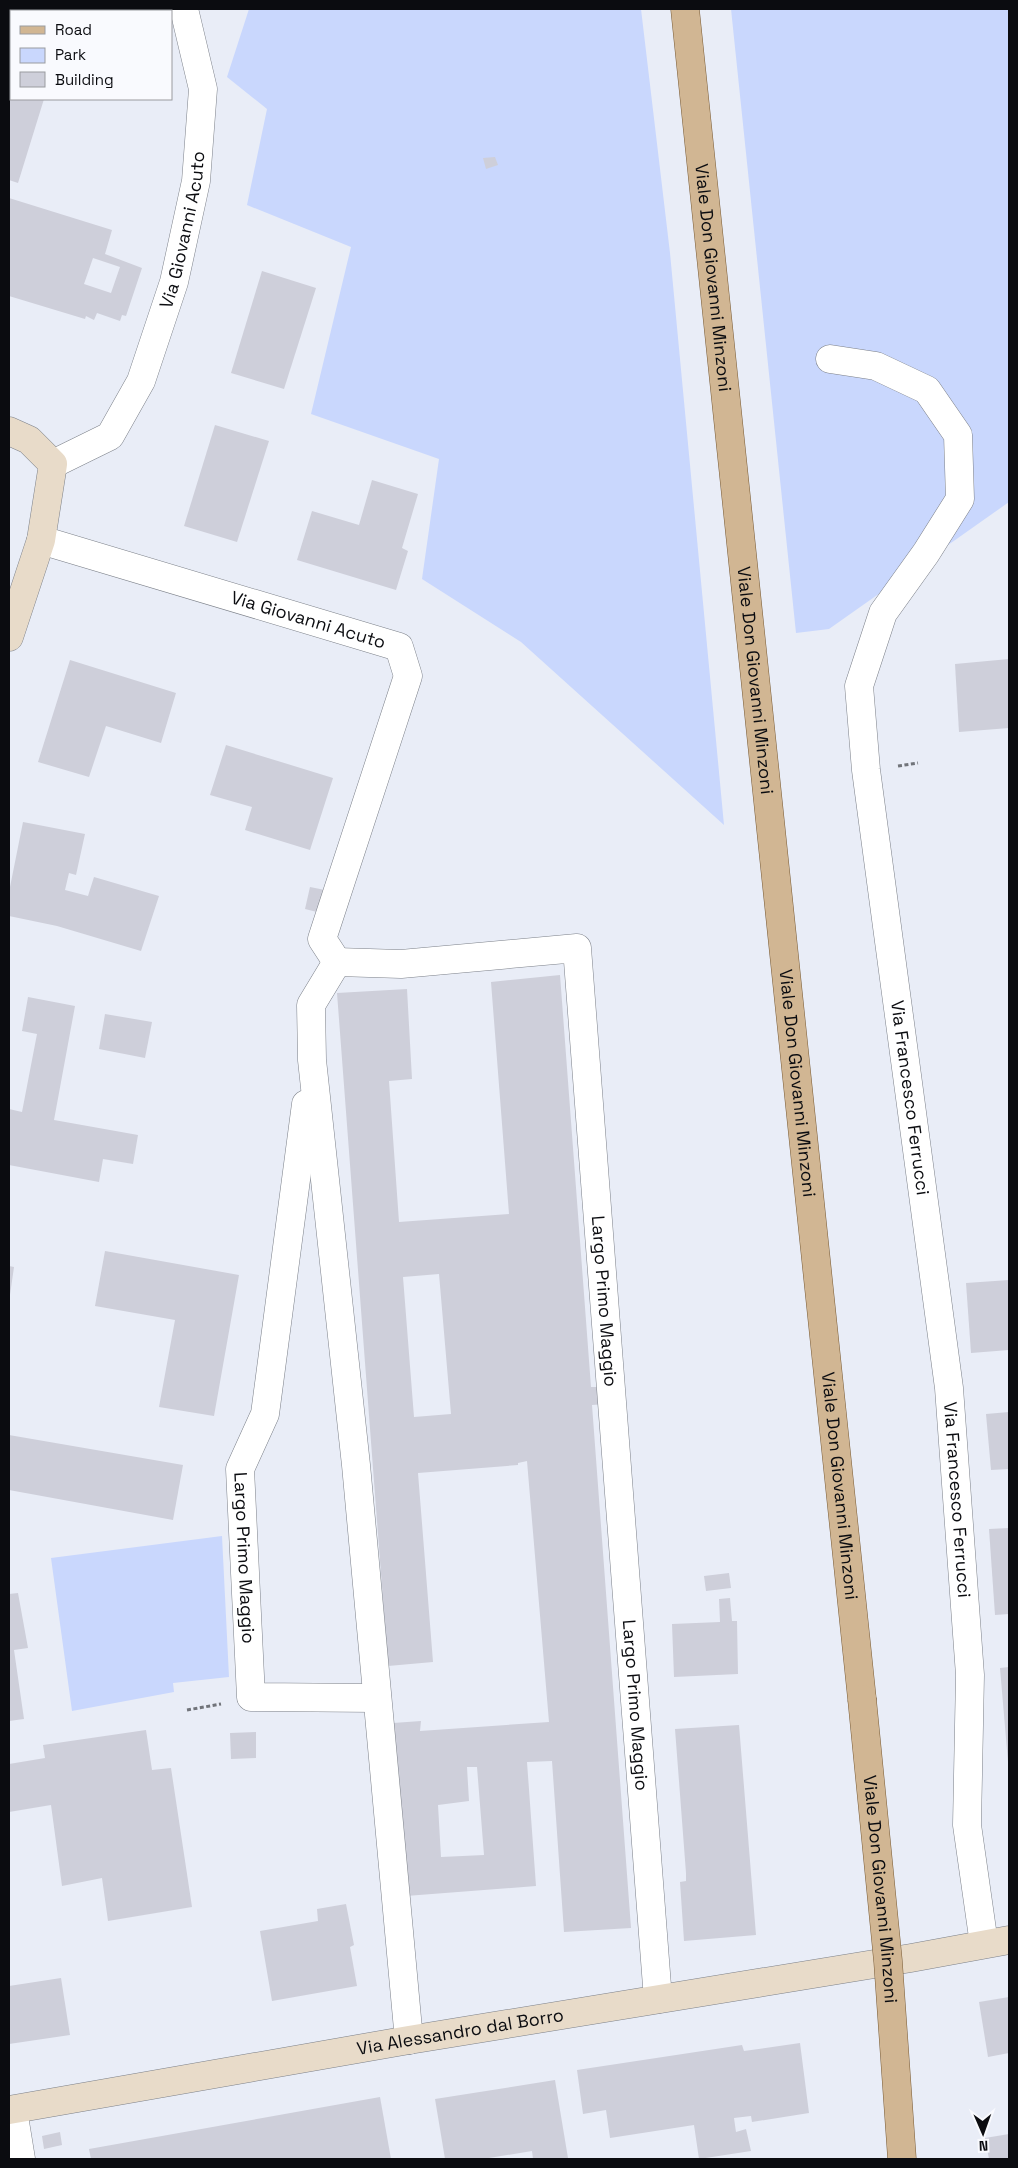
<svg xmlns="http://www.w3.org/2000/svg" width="1018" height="2168" font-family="'Space Grotesk',sans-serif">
<rect width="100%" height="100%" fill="#e9edf7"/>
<!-- green -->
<g fill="#c9d7fd">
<polygon points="249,9 641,9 670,253 724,825 521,642 422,579 439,459 311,414 351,247 247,205 267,109 227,77"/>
<polygon points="731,9 1009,9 1009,502 829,629 796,633"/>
<polygon points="222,1536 229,1677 173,1683 174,1692 72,1711 51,1558"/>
</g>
<!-- building -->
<g fill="#cecfda" fill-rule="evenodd">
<polygon points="9,9 71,9 71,11 11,11 11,99 44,99 18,183 9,180"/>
<polygon points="495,157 498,165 486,169 483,158"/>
<path d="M9,198L112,230L105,254L142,268L126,316L122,315L120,321L97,313L94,320L86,316L85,319L9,296ZM93,258L120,267L111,293L84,284Z"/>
<polygon points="262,271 316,288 284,389 231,373"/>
<polygon points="215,425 269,441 237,542 184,526"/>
<polygon points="372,480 418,494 402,548 408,551 396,590 297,560 312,511 359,525"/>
<polygon points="1009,659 1009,728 959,732 955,664"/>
<polygon points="70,660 176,693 161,743 106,726 89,777 38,762"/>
<polygon points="226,745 333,778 310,850 245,830 252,807 210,795"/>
<polygon points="23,822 85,834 76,875 69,873 65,890 88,896 94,877 159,896 141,951 57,926 9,916 9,892"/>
<polygon points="310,887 325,890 321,913 305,909"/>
<path d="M560,975L591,1387H606V1404L592,1405L631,1928L564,1932L552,1761L527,1762L536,1886L406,1896L393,1723L421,1721L420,1731L549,1722L527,1461L518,1463V1465L418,1473L433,1662L388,1666L337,993L407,989L412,1079L389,1081L399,1222L509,1214L491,982ZM439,1274L451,1414L414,1417L403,1277ZM467,1767H477L484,1855L441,1857L438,1805L469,1801Z"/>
<polygon points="28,997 75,1006 54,1120 138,1135 133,1164 103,1159 99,1182 9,1165 9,1109 22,1112 37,1034 22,1031"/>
<polygon points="105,1014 152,1022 145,1058 99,1049"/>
<polygon points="105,1251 239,1275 214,1416 159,1407 175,1320 95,1306"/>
<polygon points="9,1266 14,1267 10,1295 9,1295"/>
<polygon points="1009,1280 1009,1350 971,1353 966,1283"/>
<polygon points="1009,1412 1009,1469 991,1470 986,1414"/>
<polygon points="9,1435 183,1465 173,1520 9,1490"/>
<polygon points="1009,1528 1009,1614 995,1615 989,1529"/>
<polygon points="729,1573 731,1588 706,1591 704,1576"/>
<polygon points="18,1593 28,1648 14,1650 24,1719 9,1721 9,1594"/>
<polygon points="730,1598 732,1621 737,1621 738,1674 674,1677 672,1624 720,1622 719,1599"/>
<polygon points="1009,1667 1009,1762 1008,1762 1000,1668"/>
<polygon points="739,1725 756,1935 684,1941 680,1882 686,1881 686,1873 675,1729"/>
<polygon points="146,1730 152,1770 171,1768 192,1907 108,1921 102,1878 62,1886 51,1805 9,1812 9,1764 45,1758 43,1745"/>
<polygon points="256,1732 256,1758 231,1759 230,1733"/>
<polygon points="346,1904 354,1945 350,1947 357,1986 272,2001 260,1931 318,1921 317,1909"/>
<polygon points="61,1978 70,2035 9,2044 9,1986"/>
<polygon points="1009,1997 1009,2053 988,2057 979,2002"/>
<polygon points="800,2043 809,2113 752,2122 751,2116 734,2118 736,2132 746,2129 751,2151 699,2159 694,2125 610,2138 606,2110 583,2114 577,2070 742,2045 744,2051"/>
<polygon points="555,2080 568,2158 533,2159 532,2151 483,2159 445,2159 435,2099"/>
<polygon points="380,2097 391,2159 91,2159 89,2149"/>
<polygon points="60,2132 62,2145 44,2149 42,2136"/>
<polygon points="1009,2134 1009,2158 989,2159 985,2138"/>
</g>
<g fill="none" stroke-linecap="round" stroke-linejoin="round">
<defs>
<g id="street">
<path id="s1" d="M830,359L876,366L927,390L958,435L960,499L926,553L883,613L859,686L866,770L949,1388L970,1675L967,1825L984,1944"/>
<path id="s2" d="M53,464L110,436L141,381L174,282L196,181L203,89L184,9"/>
<path id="s3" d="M41,540L399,647L408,676L322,939L337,962"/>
<path id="s4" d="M337,962L401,964L577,948L658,1999"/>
<polyline points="337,962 311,1005 312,1060 356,1465 409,2040"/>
<path id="s5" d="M306,1104L265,1414L240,1469L251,1697L377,1698"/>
<polyline points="13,2110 21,2159"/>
</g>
<g id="secondary">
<polyline points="9,431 29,440 53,464 41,540 9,637"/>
<path id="s6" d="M9,2110L409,2040L911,1958L1009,1940"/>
</g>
<g id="primary">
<path id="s7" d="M685,9L862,1699"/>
</g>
</defs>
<!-- street casing -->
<use href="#street" stroke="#7c8089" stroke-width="29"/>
<!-- secondary casing -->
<use href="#secondary" stroke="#7c8089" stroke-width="29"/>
<!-- primary casing -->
<use href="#primary" stroke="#785b36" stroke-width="29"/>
<!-- path -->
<g stroke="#71747a" stroke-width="3" stroke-dasharray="4 2.5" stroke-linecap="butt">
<polyline points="898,766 918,763"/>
<polyline points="187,1710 221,1704"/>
</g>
<!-- street -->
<use href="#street" stroke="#fff" stroke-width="28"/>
<!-- secondary -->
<use href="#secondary" stroke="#e8dbc9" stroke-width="28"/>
<!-- primary -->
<use href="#primary" stroke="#d1b693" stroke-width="28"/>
<defs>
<g id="primary-bridge">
<path id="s8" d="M862,1699L888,1961L902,2159"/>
</g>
</defs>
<!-- primary-bridge casing -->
<use href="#primary-bridge" stroke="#785b36" stroke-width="29" stroke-linecap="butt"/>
<!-- primary-bridge -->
<use href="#primary-bridge" stroke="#d1b693" stroke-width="28"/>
</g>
<g text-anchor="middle" stroke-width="4.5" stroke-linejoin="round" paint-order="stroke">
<!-- street labels -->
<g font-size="18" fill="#0b0c10" stroke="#f9fafe">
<text dy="6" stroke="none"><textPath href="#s2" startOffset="284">Via Giovanni Acuto</textPath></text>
<text dy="6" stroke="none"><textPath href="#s7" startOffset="270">Viale Don Giovanni Minzoni</textPath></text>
<text dy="6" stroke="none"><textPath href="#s3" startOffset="279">Via Giovanni Acuto</textPath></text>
<text dy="6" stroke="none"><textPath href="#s7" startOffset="675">Viale Don Giovanni Minzoni</textPath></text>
<text dy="6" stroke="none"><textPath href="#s7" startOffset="1080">Viale Don Giovanni Minzoni</textPath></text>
<text dy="6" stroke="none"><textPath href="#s1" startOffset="851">Via Francesco Ferrucci</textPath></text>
<text dy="6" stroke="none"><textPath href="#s4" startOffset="595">Largo Primo Maggio</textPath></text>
<text dy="6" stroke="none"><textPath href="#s7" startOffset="1485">Viale Don Giovanni Minzoni</textPath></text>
<text dy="6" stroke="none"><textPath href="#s1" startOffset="1256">Via Francesco Ferrucci</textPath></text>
<text dy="6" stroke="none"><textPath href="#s5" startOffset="462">Largo Primo Maggio</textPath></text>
<text dy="6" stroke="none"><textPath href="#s4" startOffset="1000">Largo Primo Maggio</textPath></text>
<text dy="6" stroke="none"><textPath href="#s8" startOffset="191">Viale Don Giovanni Minzoni</textPath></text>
<text dy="6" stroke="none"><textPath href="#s6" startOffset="458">Via Alessandro dal Borro</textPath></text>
</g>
</g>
<!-- border -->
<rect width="1018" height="2168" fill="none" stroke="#0b0c10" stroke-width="20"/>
<!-- legend -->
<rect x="10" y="10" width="162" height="90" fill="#f9fafe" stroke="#9a9b9f"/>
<rect x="20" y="26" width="25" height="8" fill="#d1b693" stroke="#9a9b9f"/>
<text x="55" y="35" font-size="15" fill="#0b0c10">Road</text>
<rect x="20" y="48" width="25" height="15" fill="#c9d7fd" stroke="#9a9b9f"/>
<text x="55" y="60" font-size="15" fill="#0b0c10">Park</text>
<rect x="20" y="72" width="25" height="15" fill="#cecfda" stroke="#9a9b9f"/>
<text x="55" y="85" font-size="15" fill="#0b0c10">Building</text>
<!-- north arrow -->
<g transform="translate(983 2133) rotate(178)" stroke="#f9fafe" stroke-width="4" paint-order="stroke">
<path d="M0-4L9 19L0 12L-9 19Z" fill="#0b0c10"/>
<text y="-8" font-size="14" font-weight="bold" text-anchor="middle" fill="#0b0c10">N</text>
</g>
</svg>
